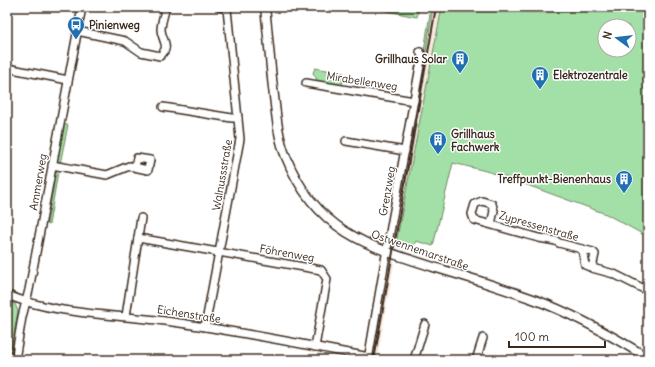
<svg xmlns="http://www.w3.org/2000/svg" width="655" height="367" font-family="Delius,sans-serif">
<rect width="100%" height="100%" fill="#fff"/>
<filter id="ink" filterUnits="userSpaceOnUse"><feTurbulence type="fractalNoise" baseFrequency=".025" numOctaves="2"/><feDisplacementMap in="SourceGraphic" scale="8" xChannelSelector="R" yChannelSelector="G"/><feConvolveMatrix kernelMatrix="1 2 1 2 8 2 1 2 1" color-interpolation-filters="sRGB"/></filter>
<g filter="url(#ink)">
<!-- built -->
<polygon fill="#f8ece0" points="433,7 442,7 432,62 395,248 394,265 377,360 371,360 390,247 393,238"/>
<!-- green -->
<g fill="#a3e0a7" stroke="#6f8562" fill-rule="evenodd">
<polygon points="366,7 419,7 417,17"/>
<polygon points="431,7 433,7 426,51 424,51"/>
<path d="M442,7H648V237L606,214L500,175L482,170L453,163L433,246L416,241L414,245L407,249L397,246L396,243ZM605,26H629V50H605Z"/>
<polygon points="315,68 344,73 342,86 318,81 313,73"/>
<polygon points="60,124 68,125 60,164 56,162"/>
<polygon points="58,172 49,225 47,224 54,183 53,181 54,174"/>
<polygon points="7,300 15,304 18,311 9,360 7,360"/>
</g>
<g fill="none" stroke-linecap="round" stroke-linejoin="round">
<defs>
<g id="minor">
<path d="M77,31L125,41L141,52L160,56C171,46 162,41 161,30C161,23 164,14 166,7"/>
<polyline points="7,68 68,80"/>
<polyline points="306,83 414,101"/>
<polyline points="163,107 232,118 238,118"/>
<polyline points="346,141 405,151"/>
<polyline points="52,165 107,175 129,166 148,170 150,160 137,158 135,167"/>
<polyline points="491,224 494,211 492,204 482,201 475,204 472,214 474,220 539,238 556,241 559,243 593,252 595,254 592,268 614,274 648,291"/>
<polyline points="138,238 141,218"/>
<polyline points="582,249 585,265 592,268"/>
<path d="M7,295C57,315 112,314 165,321C233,330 301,344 369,357"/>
<polyline points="126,316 138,238 321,270 327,279 315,347"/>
<polyline points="205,327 240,139 227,9 220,7"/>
<polyline points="15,360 22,317 29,290 82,7"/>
<polyline points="368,360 388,243 422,55 420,52"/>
<polyline points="414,360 425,324"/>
<polyline points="476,360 483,338"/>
</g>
<path id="tertiary" d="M265,7C268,34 270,61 273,88C276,111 277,135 286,157C316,232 369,247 440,269C471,278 502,288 533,299C574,314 611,335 648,358"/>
</defs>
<!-- minor casing -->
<use href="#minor" stroke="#3b2a1e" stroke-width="10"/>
<!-- tertiary casing -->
<use href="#tertiary" stroke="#3b2a1e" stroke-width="11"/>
<!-- minor -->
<use href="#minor" stroke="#fff" stroke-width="7"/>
<!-- tertiary -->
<use href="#tertiary" stroke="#fff" stroke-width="8"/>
<!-- rail -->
<polyline stroke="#3b2a1e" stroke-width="2" points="374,360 436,7"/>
</g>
</g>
<!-- icons -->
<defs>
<symbol id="bus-pin" viewBox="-11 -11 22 30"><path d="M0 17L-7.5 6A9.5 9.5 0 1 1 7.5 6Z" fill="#1f6fb2" stroke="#fff"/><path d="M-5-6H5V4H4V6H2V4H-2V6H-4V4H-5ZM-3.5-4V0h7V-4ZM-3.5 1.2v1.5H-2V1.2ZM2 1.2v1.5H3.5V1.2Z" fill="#fff"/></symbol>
<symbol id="building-pin" viewBox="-11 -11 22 30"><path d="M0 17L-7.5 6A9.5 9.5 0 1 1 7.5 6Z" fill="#1f6fb2" stroke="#fff"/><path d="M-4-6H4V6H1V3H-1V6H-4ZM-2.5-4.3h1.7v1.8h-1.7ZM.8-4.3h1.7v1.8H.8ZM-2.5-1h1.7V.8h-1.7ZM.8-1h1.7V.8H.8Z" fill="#fff"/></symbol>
</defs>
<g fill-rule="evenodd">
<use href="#bus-pin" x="66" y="15" width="20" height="27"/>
<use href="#building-pin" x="450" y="49" width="20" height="27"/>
<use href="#building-pin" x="530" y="65" width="20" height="27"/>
<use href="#building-pin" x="428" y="130" width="20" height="27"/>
<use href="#building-pin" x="614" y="169" width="20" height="27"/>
</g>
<g text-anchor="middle" stroke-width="3" stroke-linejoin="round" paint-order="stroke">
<!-- poi labels -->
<g font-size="11" font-weight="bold" fill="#3b2a1e" stroke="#fff" text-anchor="start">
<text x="89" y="29">Pinienweg</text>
<text x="447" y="63" text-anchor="end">Grillhaus Solar</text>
<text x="553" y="79">Elektrozentrale</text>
<text x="451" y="138">Grillhaus<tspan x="451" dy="13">Fachwerk</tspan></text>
<text x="611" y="183" text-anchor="end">Treffpunkt-Bienenhaus</text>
</g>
<!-- street labels -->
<g font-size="11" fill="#3b2a1e" stroke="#fff">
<text transform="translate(362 81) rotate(9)" y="4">Mirabellenweg</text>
<text transform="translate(222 175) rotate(-80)" y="4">Walnussstraße</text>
<text transform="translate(38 182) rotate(-80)" y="4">Ammerweg</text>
<text transform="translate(387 191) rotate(-80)" y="4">Grenzweg</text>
<text transform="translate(539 226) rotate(16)" y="4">Zypressenstraße</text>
<text transform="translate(420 250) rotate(19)" y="4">Ostwennemarstraße</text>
<text transform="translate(287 253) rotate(10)" y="4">Föhrenweg</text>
<text transform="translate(189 314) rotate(9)" y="4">Eichenstraße</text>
</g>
</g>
<!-- margin -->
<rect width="655" height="367" fill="none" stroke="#fff" stroke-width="24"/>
<rect x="12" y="12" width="631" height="343" fill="none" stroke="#3b2a1e" stroke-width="1.5" filter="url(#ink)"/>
<!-- north arrow -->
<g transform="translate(617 38) rotate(285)"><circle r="19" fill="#ffffff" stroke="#b1aaa5"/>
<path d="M0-3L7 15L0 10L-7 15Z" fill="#1f6fb2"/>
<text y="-6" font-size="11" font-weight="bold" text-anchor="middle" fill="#3b2a1e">N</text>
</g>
<!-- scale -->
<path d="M509 341v6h96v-6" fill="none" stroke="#3b2a1e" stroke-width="2"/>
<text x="515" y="341" font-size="12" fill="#3b2a1e" stroke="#ffffff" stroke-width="3" paint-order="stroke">100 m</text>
</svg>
